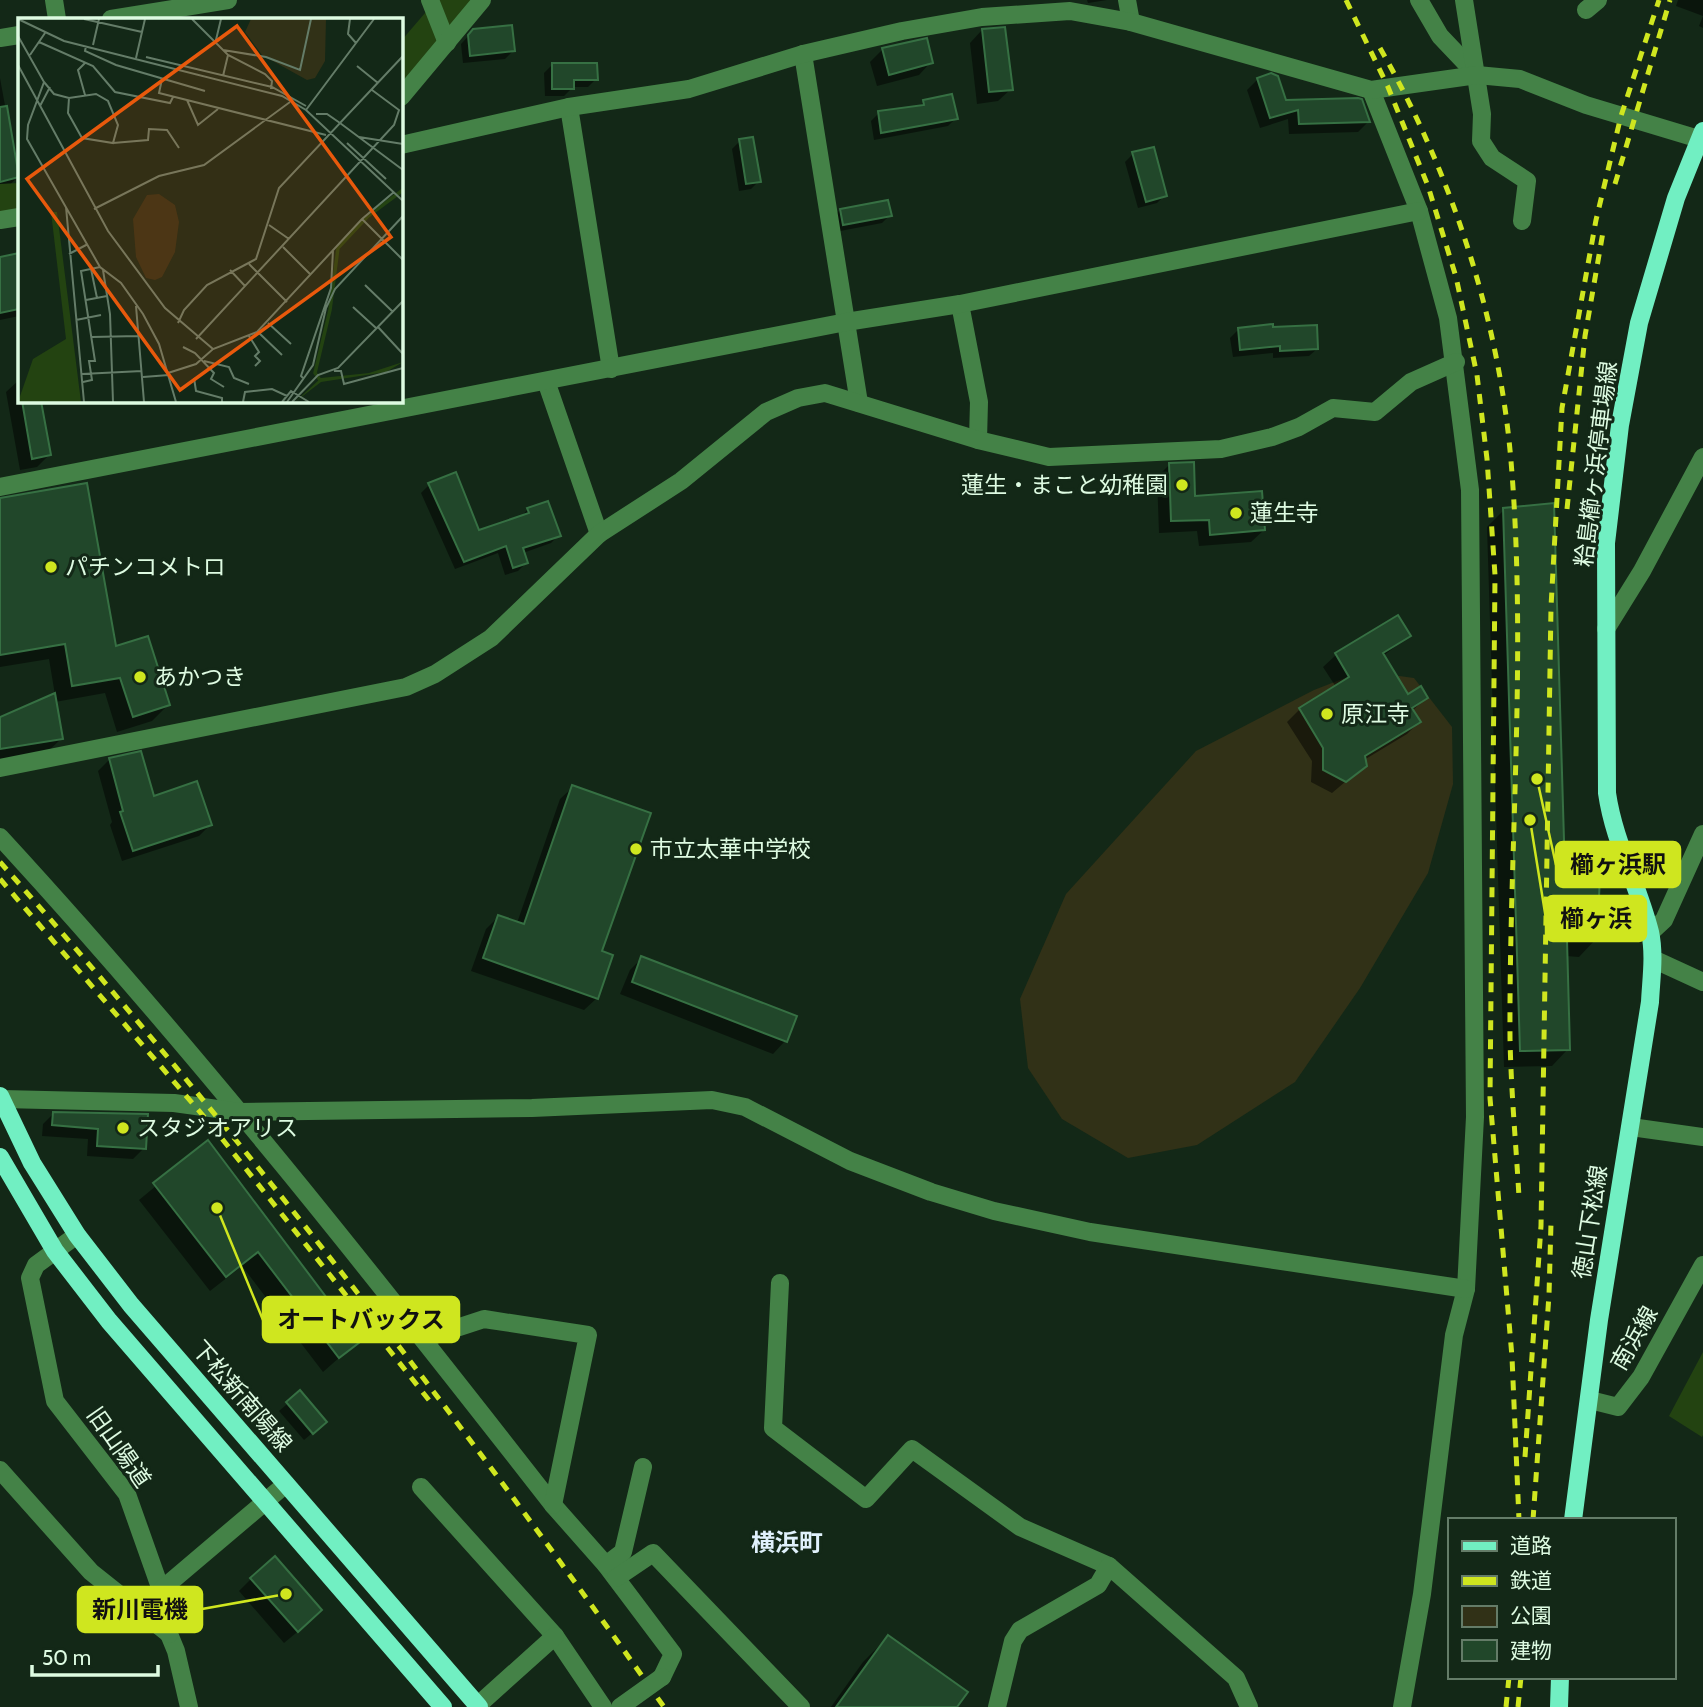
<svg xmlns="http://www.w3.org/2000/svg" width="1703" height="1707" font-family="Cabin,'Noto Sans JP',sans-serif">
<rect width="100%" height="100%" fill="#132817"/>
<!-- green -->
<polygon fill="#313117" points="1363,671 1414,678 1452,727 1453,784 1428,873 1360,988 1295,1082 1197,1145 1128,1158 1062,1119 1028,1068 1020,999 1066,894 1196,751 1314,690"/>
<!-- water -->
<polygon fill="#234311" points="1703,1352 1703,1435 1702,1437 1669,1416"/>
<!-- shadow -->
<g fill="#0007">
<polygon points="1087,0 1107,0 1088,3"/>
<polygon points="1678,0 1703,0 1703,28 1699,26 1703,16 1676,6"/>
<polygon points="474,30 513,51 505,59 463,63 461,44"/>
<polygon points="982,30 1011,89 998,101 977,104 970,43"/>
<polygon points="925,40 931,62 919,75 877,86 870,62 882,50"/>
<polygon points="552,65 596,79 588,87 573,87 564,96 545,96 544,73"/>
<polygon points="0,78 18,177 0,194"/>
<polygon points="1258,79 1285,102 1368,122 1358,132 1289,134 1288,119 1260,128 1247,90"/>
<polygon points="924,102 956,118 948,126 874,140 871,121 879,113 918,107"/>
<polygon points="740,141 759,181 751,189 739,191 732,149"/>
<polygon points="1133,154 1165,195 1157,203 1138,208 1125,162"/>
<polygon points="840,210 890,215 882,223 835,232 832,218"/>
<polygon points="19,255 19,316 0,320 0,260"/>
<polygon points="1272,329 1317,349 1309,356 1273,358 1273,353 1233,357 1230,338 1238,330"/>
<polygon points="19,380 19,401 40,401 49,455 37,467 20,470 6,392"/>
<polygon points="1169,465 1194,498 1264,530 1251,542 1199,546 1197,531 1159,533 1157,477"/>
<polygon points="429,485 478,532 520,518 528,509 559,535 551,543 523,553 526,563 518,571 505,575 498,553 455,569 421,493"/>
<polygon points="0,500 115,649 168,705 152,721 117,732 105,693 55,702 61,739 44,755 0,762 0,719 55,695 49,659 0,667"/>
<polygon points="1504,510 1563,875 1595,940 1579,957 1566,956 1568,1049 1552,1066 1504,1067 1487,527"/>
<polygon points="1397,617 1409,636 1383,656 1408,696 1426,698 1412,711 1419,722 1407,734 1364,760 1365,765 1332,793 1311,782 1312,761 1287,722 1300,709 1336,687 1323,667 1336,655"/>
<polygon points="109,760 152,798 210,825 199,836 122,861 110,825 112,822 98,771"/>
<polygon points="573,787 600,952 597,998 584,1010 471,971 486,929 498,917 517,923 560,799"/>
<polygon points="642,958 794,1017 785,1041 773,1054 620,994 630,970"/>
<polygon points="54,1113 146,1115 144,1148 133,1159 87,1156 88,1139 42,1136 43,1124"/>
<polygon points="208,1143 357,1342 323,1372 242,1266 210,1291 139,1200"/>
<polygon points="300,1393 317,1429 304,1440 279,1411"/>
<polygon points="251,1579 308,1623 284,1643 239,1591"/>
<polygon points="888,1637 955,1707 831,1707 863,1662"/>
</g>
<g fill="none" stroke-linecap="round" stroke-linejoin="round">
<!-- river -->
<g stroke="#234311" stroke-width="30">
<polyline points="401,64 456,0"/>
<polyline points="0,199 19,198"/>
</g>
</g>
<!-- building -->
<g fill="#21472a" stroke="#367043" stroke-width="2">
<polygon points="512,25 515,51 470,56 468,35 473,29"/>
<polygon points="1005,27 1013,90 989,92 982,29"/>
<polygon points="927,38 933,63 889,75 882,48"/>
<polygon points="552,63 597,63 598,80 574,80 574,89 552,89"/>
<polygon points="1271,73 1278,76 1286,100 1358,98 1362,99 1370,122 1299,124 1298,110 1270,118 1257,78"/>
<polygon points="952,94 958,119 881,133 878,111 924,105 923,100"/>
<polygon points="7,106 19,177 0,182 0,107"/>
<polygon points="753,137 761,182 746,184 739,139"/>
<polygon points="1154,147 1167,196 1146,202 1132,152"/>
<polygon points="888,200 892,216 843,225 840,209"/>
<polygon points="19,253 19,309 0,313 0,257"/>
<polygon points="1273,324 1273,327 1317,325 1318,349 1280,351 1280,346 1240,350 1238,328"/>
<polygon points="22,401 41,401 51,455 32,459"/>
<polygon points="1194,462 1195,496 1262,491 1265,530 1210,535 1209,520 1171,521 1169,463"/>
<polygon points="456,472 479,530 529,513 527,508 548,501 561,536 523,548 528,563 513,568 506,546 464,562 428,483"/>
<polygon points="87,483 116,646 148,636 170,705 133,717 120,678 72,686 65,644 0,655 0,498"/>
<polygon points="1554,503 1565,874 1600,875 1597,941 1567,940 1570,1050 1520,1051 1503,508"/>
<polygon points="1398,615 1411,636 1383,653 1408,694 1421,686 1428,698 1412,708 1421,722 1365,756 1367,766 1346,782 1323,770 1323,748 1299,708 1349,677 1335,653"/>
<polygon points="55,693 63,739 0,749 0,717"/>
<polygon points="141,751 154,796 197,781 212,825 133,851 120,812 123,811 109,758"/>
<polygon points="572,785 651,813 602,951 613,955 598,999 483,958 498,915 524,924"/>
<polygon points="641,956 797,1016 787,1042 632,982"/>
<polygon points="53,1112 148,1114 146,1149 97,1146 98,1129 52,1125"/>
<polygon points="208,1140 360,1342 339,1358 258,1252 226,1277 153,1183"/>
<polygon points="300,1390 327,1422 313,1434 286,1402"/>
<polygon points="275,1556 322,1610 298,1632 250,1578"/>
<polygon points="888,1635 968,1692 957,1707 836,1707"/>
</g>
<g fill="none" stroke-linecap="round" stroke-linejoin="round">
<!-- minor -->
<g stroke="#448247" stroke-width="18">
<polyline points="54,0 57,19"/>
<polyline points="430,0 447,43"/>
<polyline points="1127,0 1131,22"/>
<polyline points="1419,0 1440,36 1477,75"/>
<polyline points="1464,0 1482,114 1481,141 1492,158 1527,181 1522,221"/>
<polyline points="1586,10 1598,0"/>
<polyline points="111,19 228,0"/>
<polyline points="0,38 19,35"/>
<polyline points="803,54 859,403"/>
<polyline points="1371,90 1419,211 1448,318 1470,490 1475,1117 1466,1289 1454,1335 1422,1594 1402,1707"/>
<polyline points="401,97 482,0"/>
<polyline points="569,107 611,369"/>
<polyline points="401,145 569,107 689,89 803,54 902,31 982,17 1070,11 1131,22 1371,90 1477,75 1520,79 1586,105 1699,139"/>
<polyline points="0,220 19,217"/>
<polyline points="960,304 979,402 978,440"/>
<polyline points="546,381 599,534"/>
<polyline points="0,487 846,322 960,304 1419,211"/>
<polyline points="1606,629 1642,571 1703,457"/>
<polyline points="0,768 406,687 435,674 491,638 599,534 681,481 766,412 798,398 825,393 978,440 1049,457 1221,449 1272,437 1299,427 1333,408 1375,412 1411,382 1456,362"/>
<path d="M0,837C196,1050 375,1277 553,1505L606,1565L673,1654L662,1677"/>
<polyline points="1650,933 1664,920 1703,834"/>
<polyline points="1653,959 1703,982"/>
<polyline points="2,1099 174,1103 239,1112 532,1108 712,1100 745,1107 850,1161 931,1192 994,1211 1090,1232 1466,1289"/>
<polyline points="1631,1127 1703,1137"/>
<polyline points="77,1235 36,1265 30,1278 55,1401 127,1494 161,1590 169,1634 176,1651 189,1707"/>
<polyline points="780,1283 773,1428 866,1499 912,1449 1020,1527 1109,1566"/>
<polyline points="423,1339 484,1319 588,1335 553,1505"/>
<polyline points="1590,1400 1618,1407 1641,1377 1703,1265"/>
<polyline points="0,1470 91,1572 169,1634"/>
<polyline points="421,1487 555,1636 603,1707"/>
<polyline points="606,1565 623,1552 643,1467"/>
<polyline points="616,1578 653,1553 801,1707"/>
<polyline points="161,1590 286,1484"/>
<polyline points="476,1707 555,1636"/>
<polyline points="997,1707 1013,1641 1020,1630 1098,1585 1109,1566 1236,1678 1249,1707"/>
</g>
<!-- major -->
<g stroke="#71efc2" stroke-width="18">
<polyline points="0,1096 32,1163 77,1235 131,1305 479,1707"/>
<polyline points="0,1157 55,1251 109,1321 443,1707"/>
<path d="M1573,1520L1599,1320L1650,1002C1651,980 1655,955 1650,932C1638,884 1614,842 1607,793L1606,543L1620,425L1639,323L1676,198L1703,131"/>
<polyline points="1559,1707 1560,1677"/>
</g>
<!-- rail -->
<g stroke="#cfe61f" stroke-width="5" stroke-dasharray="10 9" stroke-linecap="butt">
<polyline points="1346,0 1388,87 1428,186 1456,277 1477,375 1487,459 1495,575 1490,1098 1512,1357 1519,1520"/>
<path d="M1380,48C1451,172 1499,318 1511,461C1527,652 1509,846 1510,1038C1511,1091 1516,1144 1519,1197"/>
<polyline points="1615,184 1670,0"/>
<polyline points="1567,509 1585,336 1603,232"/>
<path d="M0,862C238,1131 457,1413 664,1707"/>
<polyline points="0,879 212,1126 432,1404"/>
<polyline points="1525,1457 1541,1226 1551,607 1562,408 1596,220 1621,116 1659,0"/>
<polyline points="1533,1520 1549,1295 1551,1223"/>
<polyline points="1506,1707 1509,1677"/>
<polyline points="1518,1707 1521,1677"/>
</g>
<!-- minor-bridge -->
<polyline stroke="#448247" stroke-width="18" points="620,1707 662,1677"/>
</g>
<!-- markers -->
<g fill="#cfe61f" stroke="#132817" stroke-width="2.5">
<circle cx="1182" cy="485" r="7"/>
<circle cx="1236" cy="513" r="7"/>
<circle cx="51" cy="567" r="7"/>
<circle cx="140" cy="677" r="7"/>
<circle cx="1327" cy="714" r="7"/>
<circle cx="636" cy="849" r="7"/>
<circle cx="123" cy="1128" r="7"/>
</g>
<g text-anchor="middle" stroke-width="6" stroke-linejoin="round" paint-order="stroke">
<!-- street labels -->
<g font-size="23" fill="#defbe2" stroke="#132817">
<text transform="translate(1596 464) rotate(-83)" y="8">粭島櫛ヶ浜停車場線</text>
<text transform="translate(1590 1222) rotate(-81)" y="8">徳山下松線</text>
<text transform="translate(1634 1338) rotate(-60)" y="8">南浜線</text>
<text transform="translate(242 1396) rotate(49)" y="8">下松新南陽線</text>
<text transform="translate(119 1447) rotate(55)" y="8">旧山陽道</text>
</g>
<!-- poi labels -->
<g font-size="23" fill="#defbe2" stroke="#132817" text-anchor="start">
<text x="1168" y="493" text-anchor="end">蓮生・まこと幼稚園</text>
<text x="1250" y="521">蓮生寺</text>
<text x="65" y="575">パチンコメトロ</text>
<text x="154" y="685">あかつき</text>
<text x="1341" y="722">原江寺</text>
<text x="650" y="857">市立太華中学校</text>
<text x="137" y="1136">スタジオアリス</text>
</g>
<!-- neighbourhood labels -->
<g font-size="24" font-weight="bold" fill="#e0f1fc" stroke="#132817">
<text x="787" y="1551">横浜町</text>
</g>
</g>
<!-- overview -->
<g transform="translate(18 18)">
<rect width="385" height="385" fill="#132817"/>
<path d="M233,1H308L307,43L297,60L289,62L244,37L227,14ZM141,176L157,187L161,204L157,234L144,259L137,262L128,260L118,239L115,201L129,177Z" fill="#313117"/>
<path d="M33,194H39L63,384H0L15,341L48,321ZM385,344L368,354L303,364L277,384L303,360L351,355Z" fill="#234311"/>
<path fill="none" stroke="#234311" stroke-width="3.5" d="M302,362L297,355L312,292L320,230L350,198L385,172"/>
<path fill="none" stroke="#647c68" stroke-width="2" d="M0,1L46,23L264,78L288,92L385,183M66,1L124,14M174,1L210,37L247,56L254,63L253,71M332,1L330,16L338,25M0,18L26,64L10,107L9,121L82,249L103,265L125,296L141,326L158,384M21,24L75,48L97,74L152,85L155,79M197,26L203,1M75,27L81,1M68,28L67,33L98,47L187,73M205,32L248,39L282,52L293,1M12,37L27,15M128,39L254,69L288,88M118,40L127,1M67,45L60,52L67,77M0,47L90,213L147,290L195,331M339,48L360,65M205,58L210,37M144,61L141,75L308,117M26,64L36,76L51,80L78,76L90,83L100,107L95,125L64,120L50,95L51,80M169,82L180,107L200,91M22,88L32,69M288,92L356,1M298,96H309L322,105L385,38M341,119L385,126M95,125L130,122L131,111L149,112L161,130M329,125L368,161M48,189L66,384M76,191L141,158L186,147L272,84M344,201L385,242M251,207L271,221M265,229L293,257M51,236L70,226M231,246L269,284M73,251L79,280M85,252L92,296L95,384M212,252L227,268M347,267L375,294M68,282L89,278M118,288L126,384M335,289L358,310M58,302L83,297M160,305L166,292L189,267L238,241L261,170L322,105L385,152M250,305L273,326M360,309L385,336M240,314L264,337M231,318L241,334L237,338L242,343L237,348M74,319L120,318M178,321L376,107L381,92L354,72M165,329L177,335L196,355L193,361L206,369M186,343L211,349L216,360L231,366M316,353H323L326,366L385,350M150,355L178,346L195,331L239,314L344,201L376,174M64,356L124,353M125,359L151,357M176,360L178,373L204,380V384M286,361L283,358L313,270L315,232M65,364L74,362L71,343H77L63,253L82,249M225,384L227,374L254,371L269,378M264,384L273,373L291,384M269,384L295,347L308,290L317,271L385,198M274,384L300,357L320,350L385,283"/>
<path fill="#e8590c" fill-opacity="0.15" stroke="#e8590c" stroke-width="3.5" d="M219,8L373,219L162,372L9,161Z"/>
<rect width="385" height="385" fill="none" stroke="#defbe2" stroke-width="3.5"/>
</g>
<!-- callouts -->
<path fill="none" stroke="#cfe61f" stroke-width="2.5" d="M1537 779L1556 865M1530 820L1546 919M217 1208L263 1320M286 1594L202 1609"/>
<g fill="#cfe61f" stroke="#132817" stroke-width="2.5">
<circle cx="1537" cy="779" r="7"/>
<circle cx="1530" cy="820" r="7"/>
<circle cx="217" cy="1208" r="7"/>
<circle cx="286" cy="1594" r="7"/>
</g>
<g fill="#cfe61f" stroke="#cfe61f" stroke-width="2.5">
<rect x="1556" y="842" width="124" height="45" rx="7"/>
<rect x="1546" y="896" width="100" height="45" rx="7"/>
<rect x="263" y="1297" width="196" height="45" rx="7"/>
<rect x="78" y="1587" width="124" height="45" rx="7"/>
</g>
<g font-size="24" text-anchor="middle" font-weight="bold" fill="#111">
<text x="1618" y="873">櫛ヶ浜駅</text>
<text x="1596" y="927">櫛ヶ浜</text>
<text x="361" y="1328">オートバックス</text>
<text x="140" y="1618">新川電機</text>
</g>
<!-- legend -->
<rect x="1448" y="1518" width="228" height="161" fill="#132817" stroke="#647c68" stroke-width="2"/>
<rect x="1462" y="1541" width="35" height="10" fill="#71efc2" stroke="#647c68" stroke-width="2"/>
<text x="1510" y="1553" font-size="21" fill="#defbe2">道路</text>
<rect x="1462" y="1576" width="35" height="10" fill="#cfe61f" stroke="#647c68" stroke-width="2"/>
<text x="1510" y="1588" font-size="21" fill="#defbe2">鉄道</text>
<rect x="1462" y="1606" width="35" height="21" fill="#313117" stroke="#647c68" stroke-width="2"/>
<text x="1510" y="1623" font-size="21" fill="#defbe2">公園</text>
<rect x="1462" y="1640" width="35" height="21" fill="#21472a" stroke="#647c68" stroke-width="2"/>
<text x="1510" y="1658" font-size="21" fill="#defbe2">建物</text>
<!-- scale -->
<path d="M32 1665v10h126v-10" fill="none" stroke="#defbe2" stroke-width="3.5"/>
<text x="42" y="1665" font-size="21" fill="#defbe2" stroke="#132817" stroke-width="5" paint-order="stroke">50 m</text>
</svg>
